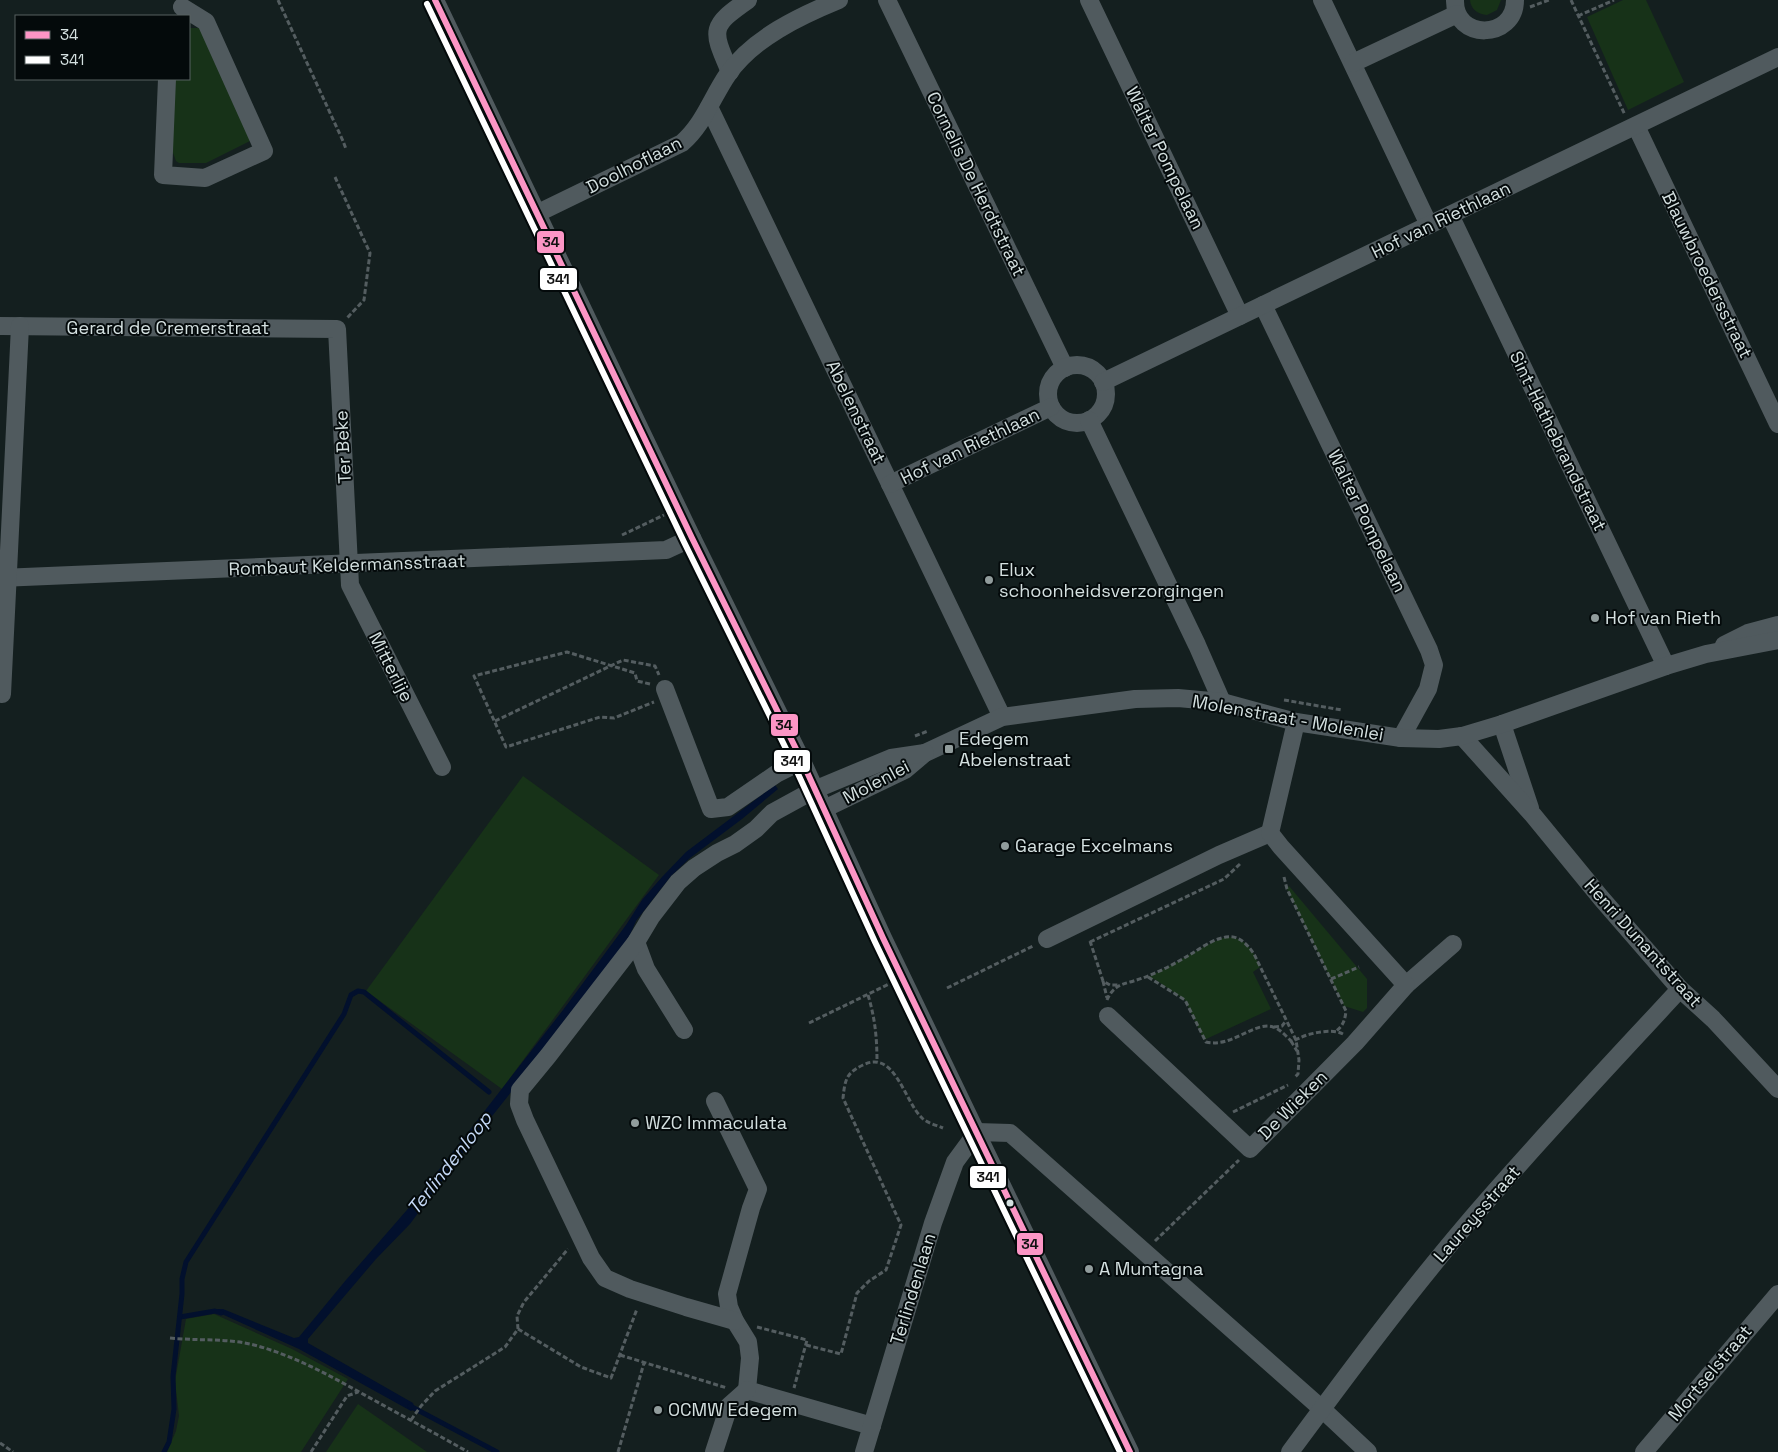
<svg xmlns="http://www.w3.org/2000/svg" width="1778" height="1452" font-family="'Space Grotesk',sans-serif">
<rect width="100%" height="100%" fill="#141f1f"/>
<!-- green -->
<g fill="#173218">
<path d="M1470,0H1501L1497,10L1487,15C1477,14 1471,9 1470,0Z"/>
<polygon points="1623,0 1646,0 1684,82 1628,110 1587,17"/>
<polygon points="189,28 201,28 250,135 250,141 206,163 179,163 176,161 172,150 174,79 189,79"/>
<polygon points="523,776 659,875 502,1089 366,991"/>
<polygon points="1289,886 1367,979 1367,1008 1363,1012 1344,1006 1287,889"/>
<path d="M1226,937C1247,938 1252,949 1260,967L1253,972L1271,1009L1204,1040L1185,1000L1156,980L1148,977C1175,965 1198,947 1226,937Z"/>
<polygon points="214,1314 292,1349 348,1379 301,1452 167,1452 176,1431 179,1416 175,1381 186,1319"/>
<polygon points="358,1404 427,1452 428,1452 326,1452"/>
</g>
<!-- water -->
<polygon fill="#02102d" points="775,785 778,789 742,819 690,858 671,876 636,921 630,935 627,946 462,1154 410,1224 376,1259 308,1339 308,1343 413,1403 415,1409 411,1411 299,1349 215,1311 218,1309 223,1309 294,1338 299,1337 346,1280 413,1203 563,1010 626,925 642,900 662,877 686,852"/>
<g fill="none" stroke-linecap="round" stroke-linejoin="round">
<!-- stream -->
<g stroke="#02102d" stroke-width="5">
<polyline points="180,1317 215,1311 221,1313"/>
<polyline points="410,1406 497,1452"/>
<polyline points="164,1452 169,1442 174,1409 173,1376 182,1294 182,1279 186,1262 344,1014 351,995 358,991 364,992 489,1092"/>
</g>
<!-- path -->
<g stroke="#545d60" stroke-width="3" stroke-dasharray="5 2.5" stroke-linecap="butt">
<polyline points="278,0 343,141 346,149"/>
<polyline points="1571,0 1625,115"/>
<polyline points="1530,7 1549,0"/>
<polyline points="1578,16 1614,0"/>
<polyline points="335,177 370,253 364,300 347,318"/>
<polyline points="622,535 664,515"/>
<polyline points="650,684 637,681 635,673 567,652 474,676 506,747 600,717 614,718 654,702"/>
<polyline points="1284,700 1342,710"/>
<polyline points="495,721 623,660 655,666 659,675"/>
<polyline points="915,736 928,731"/>
<path d="M1284,877L1287,889L1346,1011C1345,1020 1343,1026 1336,1031"/>
<polyline points="1090,941 1103,981 1110,985 1118,985"/>
<polyline points="1090,942 1224,879 1241,863"/>
<path d="M1148,977L1185,1000L1206,1042C1232,1048 1254,1021 1273,1027C1280,1029 1286,1036 1291,1041C1297,1040 1301,1037 1307,1035C1318,1032 1333,1029 1343,1034"/>
<polyline points="1331,979 1359,967"/>
<polyline points="1103,981 1107,998"/>
<polyline points="947,988 1033,946"/>
<path d="M868,995C875,1018 877,1038 877,1062"/>
<path d="M1107,1000C1112,988 1119,985 1130,982C1152,976 1171,966 1191,954C1201,948 1213,939 1226,937C1239,935 1247,944 1254,954L1296,1040L1299,1060L1298,1074L1295,1077"/>
<polyline points="809,1023 889,984"/>
<polyline points="1274,1027 1282,1026 1286,1021"/>
<polyline points="1291,1041 1297,1051"/>
<polyline points="1233,1112 1288,1085"/>
<polyline points="1155,1241 1239,1160"/>
<polyline points="757,1327 807,1340 794,1388"/>
<polyline points="518,1329 581,1367 611,1378 637,1309"/>
<path d="M170,1338C198,1341 227,1338 254,1345C292,1355 327,1374 361,1393C397,1413 433,1432 468,1452"/>
<path d="M806,1345L841,1354L857,1293L869,1281L886,1270L901,1225L843,1098C845,1080 846,1073 863,1065C895,1049 904,1101 922,1118C927,1123 936,1125 943,1128"/>
<polyline points="620,1355 727,1388"/>
<polyline points="411,1420 421,1406 435,1391 505,1347 518,1329 517,1316 524,1302 568,1249"/>
<polyline points="0,1443 13,1452"/>
<polyline points="311,1452 347,1396 358,1392"/>
<polyline points="618,1452 644,1363"/>
</g>
<!-- minor -->
<g stroke="#505a5e" stroke-width="18">
<polyline points="435,0 692,538 802,761 883,938 1130,1452"/>
<polyline points="887,0 1065,368"/>
<polyline points="1089,0 1240,316"/>
<polyline points="1322,0 1429,225"/>
<path d="M1455,0C1454,41 1515,40 1515,0"/>
<polyline points="1353,63 1457,14"/>
<path d="M730,72C712,30 709,27 748,0"/>
<polyline points="167,79 163,175 205,178 264,151 206,22 182,7"/>
<polyline points="709,107 1002,717"/>
<polyline points="1636,126 1778,424"/>
<path d="M536,214L682,143C704,124 712,97 728,74C753,38 800,16 839,0"/>
<polyline points="1450,215 1666,666"/>
<polyline points="1263,305 1429,650 1434,665 1428,689 1401,738"/>
<polyline points="0,326 337,329 350,585 442,767"/>
<circle cx="1077" cy="394" r="29"/>
<polyline points="1103,382 1778,57"/>
<polyline points="1089,420 1197,645 1222,702"/>
<polyline points="890,484 1051,407"/>
<polyline points="0,578 666,550 692,538"/>
<polyline points="1724,645 1748,633 1778,625"/>
<polyline points="665,689 711,809 728,807 776,774 802,761"/>
<polyline points="2,694 20,326"/>
<polyline points="1502,724 1530,808"/>
<polyline points="1462,736 1533,815 1601,898 1680,989 1713,1019 1778,1089"/>
<polyline points="824,809 905,770 925,753 1002,717 1135,699 1178,698 1222,702 1296,722 1401,738 1439,739 1462,736 1502,724 1666,666 1706,654 1778,640"/>
<polyline points="1047,939 1219,855 1270,833"/>
<polyline points="636,942 646,969 684,1030"/>
<polyline points="1406,985 1453,944"/>
<polyline points="1108,1016 1250,1149 1355,1043 1406,985 1281,847 1270,833 1296,722"/>
<polyline points="715,1101 758,1189 751,1208 727,1294 729,1307 735,1321 748,1342 750,1358 747,1390 872,1426"/>
<polyline points="977,1132 1010,1133 1322,1409 1368,1452"/>
<polyline points="735,1321 686,1307 630,1289 605,1278 591,1258 525,1120 519,1104 520,1090 548,1056 636,942 651,917 678,882 694,868 717,853 735,844 756,829 772,813 814,790 891,758 925,753"/>
<polyline points="714,1452 729,1406 747,1390"/>
<polyline points="864,1452 933,1223 955,1162 977,1132"/>
<path d="M1290,1452C1347,1375 1404,1298 1466,1225C1535,1144 1608,1067 1680,989"/>
<polyline points="1644,1452 1778,1294"/>
</g>
<defs>
<polyline id="bus-1" points="435,0 692,538 802,761 883,938 1130,1452"/>
<polyline id="bus-2" points="427,4 684,542 794,765 875,942 1120,1452"/>
</defs>
<!-- bus-1 casing -->
<use href="#bus-1" stroke="#040a0b" stroke-width="10"/>
<!-- bus-2 casing -->
<use href="#bus-2" stroke="#040a0b" stroke-width="10"/>
<!-- bus-1 -->
<use href="#bus-1" stroke="#fc95c5" stroke-width="6"/>
<!-- bus-2 -->
<use href="#bus-2" stroke="#fff" stroke-width="6"/>
</g>
<!-- markers -->
<g fill="#919c9c" stroke="#040a0b" stroke-width="2">
<circle cx="989" cy="580" r="5"/>
<circle cx="1595" cy="618" r="5"/>
<rect x="944" y="744" width="10" height="10" rx="2.5"/>
<circle cx="1005" cy="846" r="5"/>
<circle cx="635" cy="1123" r="5"/>
<circle cx="1089" cy="1269" r="5"/>
<circle cx="658" cy="1410" r="5"/>
</g>
<circle fill="#d4e0e0" stroke="#040a0b" stroke-width="2" cx="1010" cy="1203" r="4.5"/>
<g text-anchor="middle" stroke-width="4" stroke-linejoin="round" paint-order="stroke">
<!-- street labels -->
<g font-size="18" fill="#d4e0e0" stroke="#040a0b">
<text transform="translate(1165 158) rotate(64)" y="6">Walter Pompelaan</text>
<text transform="translate(634 165) rotate(-27)" y="6">Doolhoflaan</text>
<text transform="translate(976 184) rotate(64)" y="6">Cornelis De Herdtstraat</text>
<text transform="translate(1441 220) rotate(-26)" y="6">Hof van Riethlaan</text>
<text transform="translate(1707 275) rotate(64)" y="6">Blauwbroedersstraat</text>
<text x="168" y="334">Gerard de Cremerstraat</text>
<text transform="translate(856 412) rotate(64)" y="6">Abelenstraat</text>
<text transform="translate(1558 441) rotate(64)" y="6">Sint-Hathebrandstraat</text>
<text transform="translate(970 446) rotate(-26)" y="6">Hof van Riethlaan</text>
<text transform="translate(343 447) rotate(-93)" y="6">Ter Beke</text>
<text transform="translate(1367 521) rotate(64)" y="6">Walter Pompelaan</text>
<text transform="translate(347 565) rotate(-2)" y="6">Rombaut Keldermansstraat</text>
<text transform="translate(391 667) rotate(63)" y="6">Mitterlije</text>
<text transform="translate(1288 718) rotate(10)" y="6">Molenstraat - Molenlei</text>
<text transform="translate(876 782) rotate(-28)" y="6">Molenlei</text>
<text transform="translate(1643 943) rotate(48)" y="6">Henri Dunantstraat</text>
<text transform="translate(1293 1105) rotate(-45)" y="6">De Wieken</text>
<text transform="translate(1477 1214) rotate(-49)" y="6">Laureysstraat</text>
<text transform="translate(913 1289) rotate(-73)" y="6">Terlindenlaan</text>
<text transform="translate(1710 1373) rotate(-50)" y="6">Mortselstraat</text>
</g>
<!-- poi labels -->
<g font-size="18" fill="#d4e0e0" stroke="#040a0b" text-anchor="start">
<text x="999" y="576">Elux<tspan x="999" dy="21">schoonheidsverzorgingen</tspan></text>
<text x="1605" y="624">Hof van Rieth</text>
<text x="959" y="745">Edegem<tspan x="959" dy="21">Abelenstraat</tspan></text>
<text x="1015" y="852">Garage Excelmans</text>
<text x="645" y="1129">WZC Immaculata</text>
<text x="1099" y="1275">A Muntagna</text>
<text x="668" y="1416">OCMW Edegem</text>
</g>
<!-- water labels -->
<g font-size="19" font-style="italic" fill="#c4d8f6" stroke="#040a0b">
<text transform="translate(449 1163) rotate(-52)" y="7">Terlindenloop</text>
</g>
</g>
<g stroke="#040a0b" stroke-width="2">
<rect x="536" y="230" width="29" height="24" rx="5" fill="#fc95c5"/>
<rect x="539" y="267" width="39" height="24" rx="5" fill="#fff"/>
<rect x="770" y="713" width="29" height="24" rx="5" fill="#fc95c5"/>
<rect x="773" y="749" width="38" height="24" rx="5" fill="#fff"/>
<rect x="969" y="1165" width="38" height="24" rx="5" fill="#fff"/>
<rect x="1016" y="1232" width="28" height="24" rx="5" fill="#fc95c5"/>
</g>
<g font-size="14" text-anchor="middle" font-weight="bold" fill="#111">
<text x="551" y="247">34</text>
<text x="558" y="284">341</text>
<text x="784" y="730">34</text>
<text x="792" y="766">341</text>
<text x="988" y="1182">341</text>
<text x="1030" y="1249">34</text>
</g>
<!-- legend -->
<rect x="15" y="15" width="175" height="65" fill="#040a0b" stroke="#576060"/>
<rect x="25" y="31" width="25" height="8" fill="#fc95c5" stroke="#576060"/>
<text x="60" y="40" font-size="15" fill="#d4e0e0">34</text>
<rect x="25" y="56" width="25" height="8" fill="#ffffff" stroke="#576060"/>
<text x="60" y="65" font-size="15" fill="#d4e0e0">341</text>
</svg>
